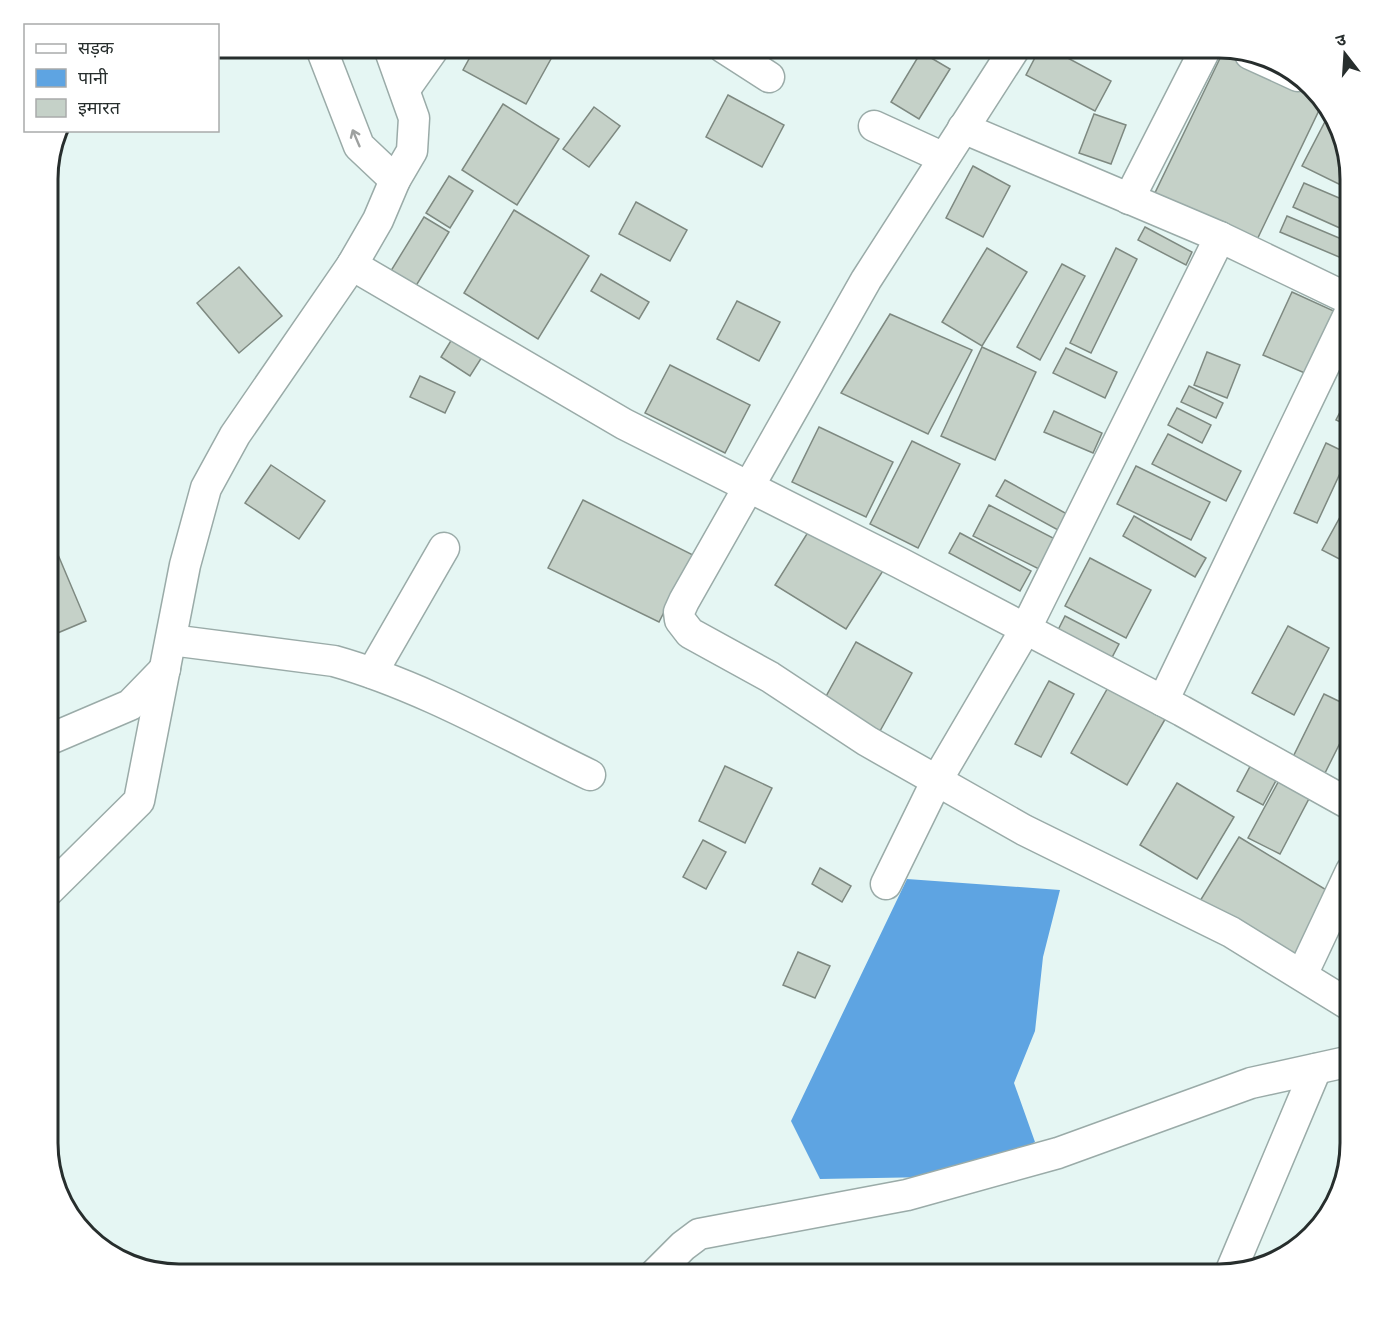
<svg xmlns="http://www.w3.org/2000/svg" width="1399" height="1322" font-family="'Fira Sans Condensed','Noto Sans Devanagari',sans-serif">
<rect width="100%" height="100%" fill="#e5f6f3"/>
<!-- water -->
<polygon fill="#5ea4e2" points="907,879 1060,890 1043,957 1035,1031 1014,1083 1035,1142 1001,1160 931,1177 820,1179 791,1121"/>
<!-- building -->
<g fill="#c5d1c8" stroke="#7e8981" stroke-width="1.5">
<polygon points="475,48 557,48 526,104 463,70"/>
<polygon points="804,48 827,48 821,58"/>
<polygon points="1040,48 1049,48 1111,81 1095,111 1026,75"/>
<polygon points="1225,48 1233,49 1314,88 1323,102 1253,248 1152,199"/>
<polygon points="921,52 950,69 919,119 891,102"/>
<polygon points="728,95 784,125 762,167 706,137"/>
<polygon points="503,104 559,139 517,205 462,170"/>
<polygon points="594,107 620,126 589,167 563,149"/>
<polygon points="1330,112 1341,129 1351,171 1351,190 1302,166"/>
<polygon points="1094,114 1126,125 1111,164 1079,153"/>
<polygon points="973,166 1010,186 983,237 946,218"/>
<polygon points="449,176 473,191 450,228 426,213"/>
<polygon points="1304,183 1351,203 1351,233 1293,207"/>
<polygon points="636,202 687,230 670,261 619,234"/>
<polygon points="514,210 589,256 538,339 464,293"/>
<polygon points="1287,216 1351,243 1351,262 1280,232"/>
<polygon points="424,217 449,232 414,289 389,274"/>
<polygon points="1145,227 1192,252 1186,265 1138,240"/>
<polygon points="987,248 1027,272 982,346 942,322"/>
<polygon points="1116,248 1137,259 1091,353 1070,343"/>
<polygon points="1062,264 1085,276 1040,360 1017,347"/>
<polygon points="239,267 282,316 239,353 197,303"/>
<polygon points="601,274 649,302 639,319 591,291"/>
<polygon points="1292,292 1336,312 1307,374 1263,355"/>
<polygon points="737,301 780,322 759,361 717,339"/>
<polygon points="890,314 972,350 928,434 841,393"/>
<polygon points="452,339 482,357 470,376 441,357"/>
<polygon points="982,347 1036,372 995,460 941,436"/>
<polygon points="1066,348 1117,372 1105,398 1053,373"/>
<polygon points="1207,352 1240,365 1227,398 1194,385"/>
<polygon points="670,365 750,405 725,453 645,413"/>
<polygon points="420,376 455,392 445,413 410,397"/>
<polygon points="1189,386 1223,403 1216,418 1181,402"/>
<polygon points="1351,391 1351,427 1336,420"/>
<polygon points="1177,408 1211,425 1202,443 1168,425"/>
<polygon points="1054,411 1102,433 1093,453 1044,432"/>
<polygon points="819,427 893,462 866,517 792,482"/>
<polygon points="1168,434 1241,471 1226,501 1152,464"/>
<polygon points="912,441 960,464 918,548 870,524"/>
<polygon points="1326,443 1349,454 1317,523 1294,513"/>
<polygon points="271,465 325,501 299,539 245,503"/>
<polygon points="1136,466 1210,502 1191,540 1117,504"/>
<polygon points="1005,480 1067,514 1058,530 996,496"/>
<polygon points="1351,497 1351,565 1322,550"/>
<polygon points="583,500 693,555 659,622 548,568"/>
<polygon points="989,505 1055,539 1039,569 973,536"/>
<polygon points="1134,516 1206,558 1195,577 1123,536"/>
<polygon points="815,521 886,566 846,629 775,585"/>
<polygon points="48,531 86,621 48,637"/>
<polygon points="960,533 1031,571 1020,591 949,553"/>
<polygon points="1090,558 1151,590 1126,638 1065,606"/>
<polygon points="1065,616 1119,644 1108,665 1054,638"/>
<polygon points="1288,626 1329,648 1294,715 1252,693"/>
<polygon points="856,642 912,673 880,731 824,700"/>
<polygon points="1049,681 1074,694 1041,757 1015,744"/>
<polygon points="1110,684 1167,716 1127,785 1071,753"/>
<polygon points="1324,694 1351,707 1351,721 1323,777 1291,761"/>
<polygon points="1254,759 1280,773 1263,805 1237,791"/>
<polygon points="725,766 772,788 745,843 699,821"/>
<polygon points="1282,775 1313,791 1280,854 1248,838"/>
<polygon points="1177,783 1234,817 1197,879 1140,845"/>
<polygon points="1239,837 1333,894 1294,957 1200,901"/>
<polygon points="703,840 726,852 706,889 683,877"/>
<polygon points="820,868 851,886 842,902 812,884"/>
<polygon points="798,952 830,966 815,998 783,985"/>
</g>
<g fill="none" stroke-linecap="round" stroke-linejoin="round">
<defs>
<g id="minor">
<polyline points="321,48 359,146 395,180"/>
<polyline points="724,48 769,77"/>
<polyline points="1015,48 866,280 684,601 679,612 680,620 690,633 770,677 867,741 1024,830 1231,932 1351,1006"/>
<polyline points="1250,54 1298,76"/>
<polyline points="405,89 434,48"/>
<polyline points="874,126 944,158"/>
<polyline points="963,128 1220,237 1351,300"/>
<polyline points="1129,199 1206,48"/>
<polyline points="352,265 624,424 900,563 1182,711 1351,805"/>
<path d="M171,640L334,661C423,686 507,735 590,775"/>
<polyline points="372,673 444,548"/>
<polyline points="1163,701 1351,310"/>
<polyline points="48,740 130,705 165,669"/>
<polyline points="886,884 937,780 1025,630 1220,237"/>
<polyline points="48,891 139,801 185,565 206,488 235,435 352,265 378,220 395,180 412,151 414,118 389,48"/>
<polyline points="1302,975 1351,871"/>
<polyline points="1230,1273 1316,1069"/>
<polyline points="655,1274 683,1246 699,1234 907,1195 1058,1153 1251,1083 1351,1061"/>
</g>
</defs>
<!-- minor casing -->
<use href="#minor" stroke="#9aaba8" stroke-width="33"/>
<!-- minor -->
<use href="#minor" stroke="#fff" stroke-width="30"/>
</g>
<!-- one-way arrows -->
<defs><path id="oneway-shaft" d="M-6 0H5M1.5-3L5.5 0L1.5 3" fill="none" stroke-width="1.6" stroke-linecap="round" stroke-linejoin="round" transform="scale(1.5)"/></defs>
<use stroke="#9ea1a0" href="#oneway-shaft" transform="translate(356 138) rotate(-113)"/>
<!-- crop -->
<path d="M0 0H1399V1322H0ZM179 58H1219A121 121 0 0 1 1340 179V1143A121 121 0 0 1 1219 1264H179A121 121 0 0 1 58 1143V179A121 121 0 0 1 179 58Z" fill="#fff" fill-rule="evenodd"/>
<path fill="none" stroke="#272e2d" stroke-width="3" d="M179 58H1219A121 121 0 0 1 1340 179V1143A121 121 0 0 1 1219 1264H179A121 121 0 0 1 58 1143V179A121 121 0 0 1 179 58Z"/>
<!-- legend -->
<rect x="24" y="24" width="195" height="108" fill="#ffffff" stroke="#a9abab" stroke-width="1.5"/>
<rect x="36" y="44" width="30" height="9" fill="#ffffff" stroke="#a9abab" stroke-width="1.5"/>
<text x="78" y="54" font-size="18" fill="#272e2d">सड़क</text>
<rect x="36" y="69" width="30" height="18" fill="#5ea4e2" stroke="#a9abab" stroke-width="1.5"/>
<text x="78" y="84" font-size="18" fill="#272e2d">पानी</text>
<rect x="36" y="99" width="30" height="18" fill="#c5d1c8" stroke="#a9abab" stroke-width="1.5"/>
<text x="78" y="114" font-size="18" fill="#272e2d">इमारत</text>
<!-- north arrow -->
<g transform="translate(1345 54) rotate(343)" stroke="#ffffff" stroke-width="4.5" paint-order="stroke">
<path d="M0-4.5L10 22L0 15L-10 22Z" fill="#272e2d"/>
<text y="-9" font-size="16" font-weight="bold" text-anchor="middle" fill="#272e2d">उ</text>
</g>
</svg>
